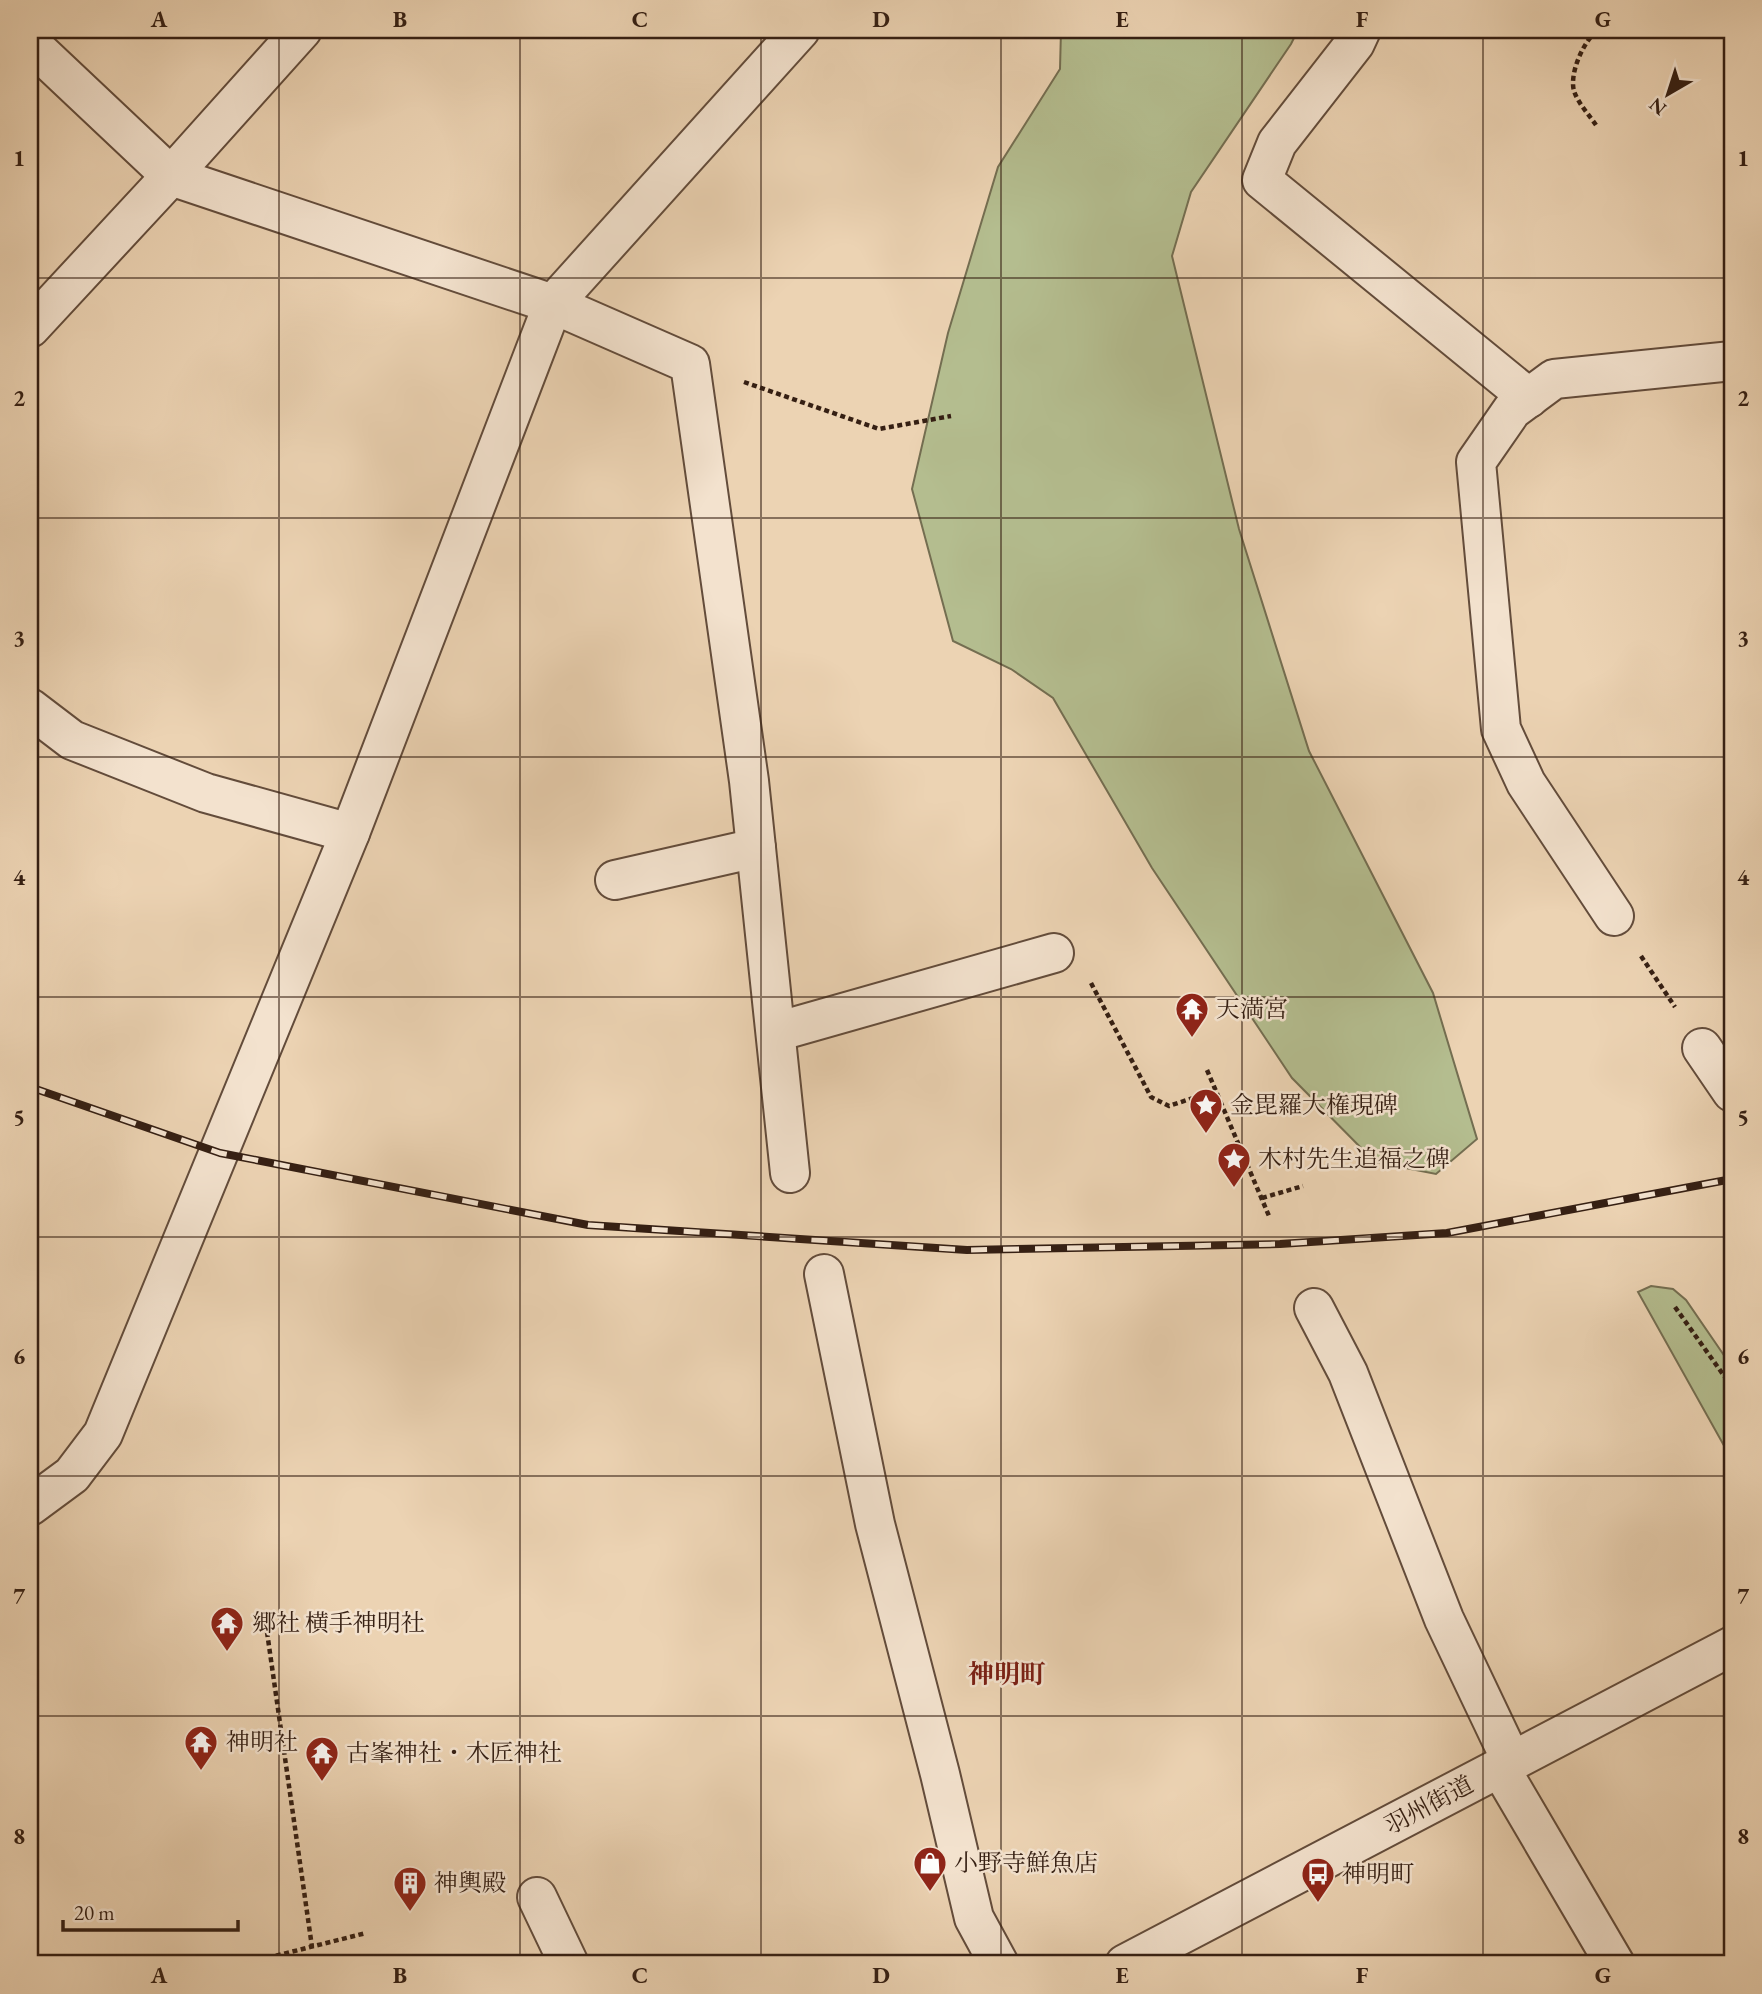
<svg xmlns="http://www.w3.org/2000/svg" width="1762" height="1994" font-family="'EB Garamond','Noto Serif JP',serif">
<rect width="100%" height="100%" fill="#ecd3b3"/>
<filter id="stains"><feTurbulence type="fractalNoise" baseFrequency=".00286" numOctaves="4"/><feColorMatrix values="0 0 0 0 .2 0 0 0 0 .09 0 0 0 0 .02 0 0 0 .5 -.17"/></filter>
<radialGradient id="worn" r=".72"><stop offset=".6" stop-color="#630" stop-opacity="0"/><stop offset="1" stop-color="#630" stop-opacity=".3"/></radialGradient>
<!-- green -->
<g fill="#b4bd8f" stroke="#746e51" stroke-width="2">
<polygon points="1061,30 1298,30 1291,44 1191,192 1172,256 1239,529 1309,751 1433,993 1477,1139 1436,1174 1375,1162 1292,1078 1152,868 1053,698 1011,669 953,641 912,489 948,333 998,167 1060,69"/>
<polygon points="1651,1286 1673,1289 1686,1300 1732,1367 1732,1460 1638,1292"/>
</g>
<g fill="none" stroke-linecap="round" stroke-linejoin="round">
<defs>
<g id="minor">
<polyline points="1361,30 1355,43 1277,143 1262,180 1529,398"/>
<polyline points="30,43 171,176 553,304 690,364 749,781 790,1173"/>
<polyline points="30,328 171,176 302,30"/>
<polyline points="30,708 72,740 206,793 350,833"/>
<polyline points="615,880 756,848"/>
<polyline points="1614,916 1526,783 1501,729 1476,462 1512,410 1554,379 1732,361"/>
<polyline points="776,1032 1054,953"/>
<polyline points="1702,1048 1732,1092"/>
<polyline points="824,1274 875,1524 940,1774 974,1918 999,1964"/>
<polyline points="1314,1308 1348,1373 1444,1619 1512,1762"/>
<polyline points="30,1506 72,1475 103,1434 350,833 553,304 800,30"/>
<polyline points="1500,1768 1615,1964"/>
<polyline points="537,1897 569,1964"/>
<polyline points="1125,1964 1732,1646"/>
</g>
</defs>
<!-- minor casing -->
<use href="#minor" stroke="#634c3b" stroke-width="42"/>
<!-- path -->
<g stroke="#351f13" stroke-width="4.5" stroke-dasharray="5 3.5" stroke-linecap="butt">
<path d="M1596,125C1589,115 1578,103 1574,91C1569,73 1584,40 1598,30"/>
<polyline points="744,382 879,429 951,416"/>
<polyline points="1641,956 1675,1007"/>
<polyline points="1091,983 1151,1097 1169,1106 1214,1091"/>
<polyline points="1207,1070 1269,1216"/>
<polyline points="1262,1198 1303,1186"/>
<polyline points="1675,1307 1732,1387"/>
<polyline points="267,1632 312,1947"/>
<polyline points="243,1964 366,1933"/>
</g>
<!-- minor -->
<use href="#minor" stroke="#f3e2ce" stroke-width="38"/>
<defs>
<polyline id="rail" points="30,1087 220,1153 588,1225 967,1250 1280,1244 1447,1233 1732,1179"/>
</defs>
<!-- rail casing -->
<use href="#rail" stroke="#351f13" stroke-width="8"/>
<!-- rail -->
<use href="#rail" stroke="#f3e2ce" stroke-width="5" stroke-dasharray="16" stroke-linecap="butt"/>
</g>
<!-- grid -->
<path fill="none" stroke="#351f13" stroke-width="2" stroke-opacity="0.55" d="M279,30V1964M520,30V1964M761,30V1964M1001,30V1964M1242,30V1964M1483,30V1964M30,278H1732M30,518H1732M30,757H1732M30,997H1732M30,1237H1732M30,1476H1732M30,1716H1732"/>
<!-- icons -->
<defs>
<symbol id="temple-pin" viewBox="-11 -11 22 30"><path d="M0 17L-7.5 6A9.5 9.5 0 1 1 7.5 6Z" fill="#8f2418" stroke="#f3e2ce"/><path d="M0-6L5-2H3V0L6.5 2.5H4V6H1.5V3h-3V6H-4V2.5H-6.5L-3 0V-2H-5Z" fill="#fff"/></symbol>
<symbol id="sight-pin" viewBox="-11 -11 22 30"><path d="M0 17L-7.5 6A9.5 9.5 0 1 1 7.5 6Z" fill="#8f2418" stroke="#f3e2ce"/><path d="M0-6L1.8-2.2L6-1.7L2.9 1.2L3.7 5.4L0 3.3L-3.7 5.4L-2.9 1.2L-6-1.7L-1.8-2.2Z" fill="#fff"/></symbol>
<symbol id="shop-pin" viewBox="-11 -11 22 30"><path d="M0 17L-7.5 6A9.5 9.5 0 1 1 7.5 6Z" fill="#8f2418" stroke="#f3e2ce"/><path d="M-5-2.5h2.3a2.7 3.5 0 0 1 5.4 0H5L5.5 6h-11ZM-1.5-2.5h3a1.5 2.3 0 0 0-3 0Z" fill="#fff"/></symbol>
<symbol id="bus-pin" viewBox="-11 -11 22 30"><path d="M0 17L-7.5 6A9.5 9.5 0 1 1 7.5 6Z" fill="#8f2418" stroke="#f3e2ce"/><path d="M-5-6H5V4H4V6H2V4H-2V6H-4V4H-5ZM-3.5-4V0h7V-4ZM-3.5 1.2v1.5H-2V1.2ZM2 1.2v1.5H3.5V1.2Z" fill="#fff"/></symbol>
<symbol id="building-pin" viewBox="-11 -11 22 30"><path d="M0 17L-7.5 6A9.5 9.5 0 1 1 7.5 6Z" fill="#8f2418" stroke="#f3e2ce"/><path d="M-4-6H4V6H1V3H-1V6H-4ZM-2.5-4.3h1.7v1.8h-1.7ZM.8-4.3h1.7v1.8H.8ZM-2.5-1h1.7V.8h-1.7ZM.8-1h1.7V.8H.8Z" fill="#fff"/></symbol>
</defs>
<g fill-rule="evenodd">
<use href="#temple-pin" x="1173" y="990" width="38" height="52"/>
<use href="#sight-pin" x="1187" y="1086" width="38" height="52"/>
<use href="#sight-pin" x="1215" y="1140" width="38" height="52"/>
<use href="#temple-pin" x="208" y="1604" width="38" height="52"/>
<use href="#temple-pin" x="182" y="1723" width="38" height="52"/>
<use href="#temple-pin" x="303" y="1734" width="38" height="52"/>
<use href="#shop-pin" x="911" y="1844" width="38" height="52"/>
<use href="#bus-pin" x="1299" y="1855" width="38" height="52"/>
<use href="#building-pin" x="391" y="1864" width="38" height="52"/>
</g>
<g text-anchor="middle" stroke-width="5" stroke-linejoin="round" paint-order="stroke">
<!-- poi labels -->
<g font-size="24" fill="#351f13" stroke="#f3e2ce" text-anchor="start">
<text x="1216" y="1017">天満宮</text>
<text x="1230" y="1113">金毘羅大権現碑</text>
<text x="1258" y="1167">木村先生追福之碑</text>
<text x="252" y="1631">郷社 横手神明社</text>
<text x="226" y="1750">神明社</text>
<text x="346" y="1761">古峯神社・木匠神社</text>
<text x="954" y="1871">小野寺鮮魚店</text>
<text x="1342" y="1882">神明町</text>
<text x="434" y="1891">神輿殿</text>
</g>
<!-- street labels -->
<g font-size="24" fill="#351f13" stroke="#f3e2ce">
<text transform="translate(1429 1805) rotate(-28)" y="8">羽州街道</text>
</g>
<!-- neighbourhood labels -->
<g font-size="26" font-weight="bold" fill="#7a1f14" stroke="#f3e2ce">
<text x="1007" y="1683">神明町</text>
</g>
</g>
<!-- margin -->
<rect width="1762" height="1994" fill="none" stroke="#ecd3b3" stroke-width="77"/>
<!-- north arrow -->
<g transform="translate(1668 94) rotate(219)" stroke="#f3e2ce" stroke-width="5" paint-order="stroke">
<path d="M0-5L12 26L0 18L-12 26Z" fill="#351f13"/>
<text y="-10" font-size="19" font-weight="bold" text-anchor="middle" fill="#351f13">N</text>
</g>
<!-- scale -->
<path d="M63 1920v10h175v-10" fill="none" stroke="#351f13" stroke-width="3.5"/>
<text x="74" y="1920" font-size="21" fill="#351f13" stroke="#f3e2ce" stroke-width="5" paint-order="stroke">20 m</text>
<rect x="38" y="38" width="1686" height="1917" fill="none" stroke="#351f13" stroke-width="2.5"/>
<g font-size="23" text-anchor="middle" font-weight="bold" fill="#351f13">
<text x="159" y="27">A</text>
<text x="400" y="27">B</text>
<text x="640" y="27">C</text>
<text x="881" y="27">D</text>
<text x="1122" y="27">E</text>
<text x="1362" y="27">F</text>
<text x="1603" y="27">G</text>
<text x="19" y="166">1</text>
<text x="1743" y="166">1</text>
<text x="19" y="406">2</text>
<text x="1743" y="406">2</text>
<text x="19" y="646">3</text>
<text x="1743" y="646">3</text>
<text x="19" y="885">4</text>
<text x="1743" y="885">4</text>
<text x="19" y="1125">5</text>
<text x="1743" y="1125">5</text>
<text x="19" y="1364">6</text>
<text x="1743" y="1364">6</text>
<text x="19" y="1604">7</text>
<text x="1743" y="1604">7</text>
<text x="19" y="1844">8</text>
<text x="1743" y="1844">8</text>
<text x="159" y="1983">A</text>
<text x="400" y="1983">B</text>
<text x="640" y="1983">C</text>
<text x="881" y="1983">D</text>
<text x="1122" y="1983">E</text>
<text x="1362" y="1983">F</text>
<text x="1603" y="1983">G</text>
</g>
<rect width="100%" height="100%" filter="url(#stains)"/>
<rect width="100%" height="100%" fill="url(#worn)"/>
</svg>
